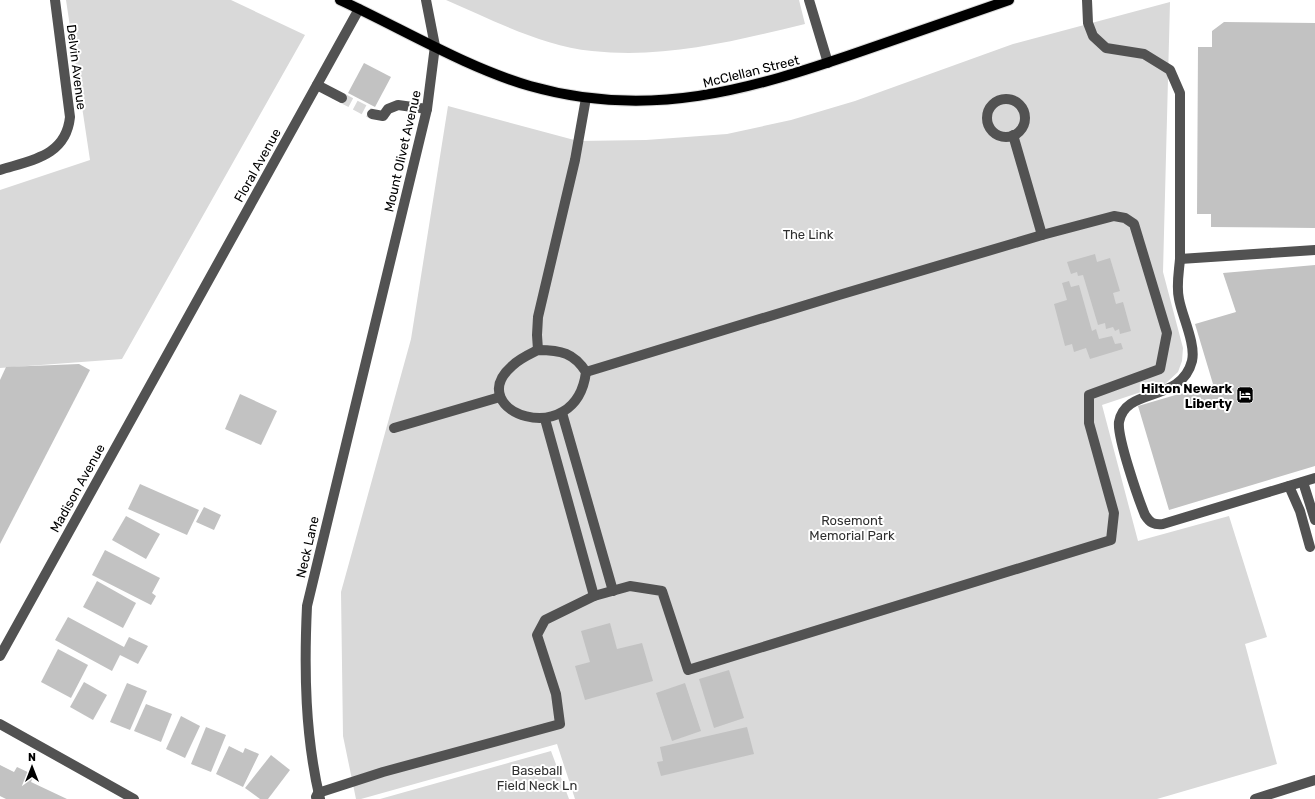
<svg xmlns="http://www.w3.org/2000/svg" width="1315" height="799" font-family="Rubik,sans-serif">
<rect width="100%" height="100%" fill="#fff"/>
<!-- green -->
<g fill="#d9d9d9">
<polygon points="66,0 231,0 305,35 122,359 0,368 0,190 90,160"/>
<path d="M446,0H799L805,24C735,41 665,59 592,51C541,46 493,20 446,0Z"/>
<polygon points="1170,2 1163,272 1183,348 1182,361 1178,372 1165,384 1102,405 1138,541 1229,516 1267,637 1245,644 1277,764 1157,799 575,799 557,744 361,799 356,799 343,736 341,592 411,339 448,106 578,141 646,140 727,134 791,120 855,101 1013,44"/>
<polygon points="551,751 569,799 380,799"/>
</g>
<!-- building -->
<g fill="#c2c2c2">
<polygon points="1224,22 1315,23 1315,228 1211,227 1211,214 1197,214 1198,47 1212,47 1212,31"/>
<polygon points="364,63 391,77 375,107 348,93"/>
<polygon points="1095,254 1097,262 1110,258 1120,291 1113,293 1116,304 1123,302 1131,331 1120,334 1119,329 1115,331 1113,327 1106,329 1105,323 1098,325 1083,275 1078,276 1077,272 1071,274 1067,262"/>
<polygon points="1315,265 1315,466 1169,510 1138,406 1213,384 1195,324 1236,312 1223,273"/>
<polygon points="1069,281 1071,287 1079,285 1092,331 1096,329 1099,339 1112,336 1115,344 1121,343 1123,349 1090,359 1086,348 1074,352 1072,344 1065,346 1054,304 1067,300 1062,283"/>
<polygon points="79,364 90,370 0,544 0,380 6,367"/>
<polygon points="240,394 277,411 261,445 225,429"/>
<polygon points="140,484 199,510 187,535 128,509"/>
<polygon points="204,507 221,515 214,530 196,522"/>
<polygon points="126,516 160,534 146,559 112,540"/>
<polygon points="105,550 160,578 152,593 156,596 151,605 92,575"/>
<polygon points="97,581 136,603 123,628 83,607"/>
<polygon points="68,617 124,647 129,637 148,646 138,664 120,655 112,671 55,640"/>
<polygon points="610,623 617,649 642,643 653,681 585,700 575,666 590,662 581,631"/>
<polygon points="58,649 88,665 71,698 41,682"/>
<polygon points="729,670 744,718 714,728 699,679"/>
<polygon points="84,682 107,695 93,720 70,707"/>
<polygon points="127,683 147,691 130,730 110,722"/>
<polygon points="685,683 701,731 672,741 656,693"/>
<polygon points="146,704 172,714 161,742 134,731"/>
<polygon points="181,716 200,726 185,758 166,749"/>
<polygon points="206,727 226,735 211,772 191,764"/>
<polygon points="747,727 754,754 661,776 657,762 663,761 660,747"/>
<polygon points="229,746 243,753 245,748 259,754 243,787 216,774"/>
<polygon points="271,755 290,770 268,799 260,799 245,788"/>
<polygon points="0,765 14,772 17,767 34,775 31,782 67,799 6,799 0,796"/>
</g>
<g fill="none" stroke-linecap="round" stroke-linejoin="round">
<!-- minor-tunnel -->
<polyline stroke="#d9d9d9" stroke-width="10" stroke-dasharray="10 5" stroke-linecap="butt" points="342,98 372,114"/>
<defs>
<path id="major" d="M340,0C401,28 467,68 530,86C650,120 749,90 862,51C911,34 960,17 1009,0"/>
</defs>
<!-- major casing -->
<use href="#major" stroke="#dbdbdb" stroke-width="12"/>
<!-- minor -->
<g stroke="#525252" stroke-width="10">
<polyline points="809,0 828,63"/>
<path d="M1087,0L1088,23L1093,36L1106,48L1144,54L1170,70L1180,93V259C1179,272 1176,286 1179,299C1182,316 1196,344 1192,361C1181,404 1125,386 1119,422C1117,437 1138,498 1145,515C1150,523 1154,525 1163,524L1315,478"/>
<polyline points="317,85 342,98"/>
<circle cx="1006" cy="118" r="19"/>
<polyline points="372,114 383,116 388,109 398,105 427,109"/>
<path d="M0,170C32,160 66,156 70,117L55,0"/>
<polyline points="1180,259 1315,250"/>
<polyline points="538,350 537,335 538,317 575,160 586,98"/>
<path d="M538,350C561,350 574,353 586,372C576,453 461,411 512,366C519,359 530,354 538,350Z"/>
<polyline points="586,372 839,295 1042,235"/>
<polyline points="562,413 613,591"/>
<polyline points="394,428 500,397"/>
<polyline points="1303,482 1315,520"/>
<polyline points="1289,486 1300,511 1310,547"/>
<polyline points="594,596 630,586 662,591 688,670 1111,540 1114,513 1089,423 1089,395 1160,369 1167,333 1134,224 1125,218 1114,216 1042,235 1013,135"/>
<polyline points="0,656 359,9"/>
<polyline points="0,724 134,799"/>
<polyline points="316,797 318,793 383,772 560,724 556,694 537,635 545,620 594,596 545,419"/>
<path d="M320,799C305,736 304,670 307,606L427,109L435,46L426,0"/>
<polyline points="1255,799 1315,780"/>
</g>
<!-- major -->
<use href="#major" stroke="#000" stroke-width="10"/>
</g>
<!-- icons -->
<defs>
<symbol id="hotel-square" viewBox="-11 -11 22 22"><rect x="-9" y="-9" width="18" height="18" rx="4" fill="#000" stroke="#fff"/><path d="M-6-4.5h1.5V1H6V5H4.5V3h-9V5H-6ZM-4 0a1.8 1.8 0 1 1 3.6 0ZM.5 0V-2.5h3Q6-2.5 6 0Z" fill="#fff"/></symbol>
</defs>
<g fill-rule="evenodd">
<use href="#hotel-square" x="1235" y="385" width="20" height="20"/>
</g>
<g text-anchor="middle" stroke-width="4" stroke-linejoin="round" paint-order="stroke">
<!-- street labels -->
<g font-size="13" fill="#000" stroke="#fff">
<text transform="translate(77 67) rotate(83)" y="5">Delvin Avenue</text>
<text transform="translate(751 71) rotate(-14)" y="5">McClellan Street</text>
<text transform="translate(402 151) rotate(-77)" y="5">Mount Olivet Avenue</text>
<text transform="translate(257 165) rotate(-61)" y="5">Floral Avenue</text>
<text transform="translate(77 488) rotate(-61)" y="5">Madison Avenue</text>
<text transform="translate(307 547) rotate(-77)" y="5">Neck Lane</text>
</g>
<!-- park labels -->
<g font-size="13" fill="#303030" stroke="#fff">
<text x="808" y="239">The Link</text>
<text x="852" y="525">Rosemont<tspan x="852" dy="15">Memorial Park</tspan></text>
<text x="537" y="775">Baseball<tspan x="537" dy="15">Field Neck Ln</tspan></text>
</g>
<!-- poi labels -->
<g font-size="13" font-weight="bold" fill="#000" stroke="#fff" text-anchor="end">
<text x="1232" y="393">Hilton Newark<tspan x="1232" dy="15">Liberty</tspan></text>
</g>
</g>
<!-- north arrow -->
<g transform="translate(32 767)" stroke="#ffffff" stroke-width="3" paint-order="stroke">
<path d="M0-3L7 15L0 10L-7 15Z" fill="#000000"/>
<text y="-6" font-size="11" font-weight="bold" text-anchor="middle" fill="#000000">N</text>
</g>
</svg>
